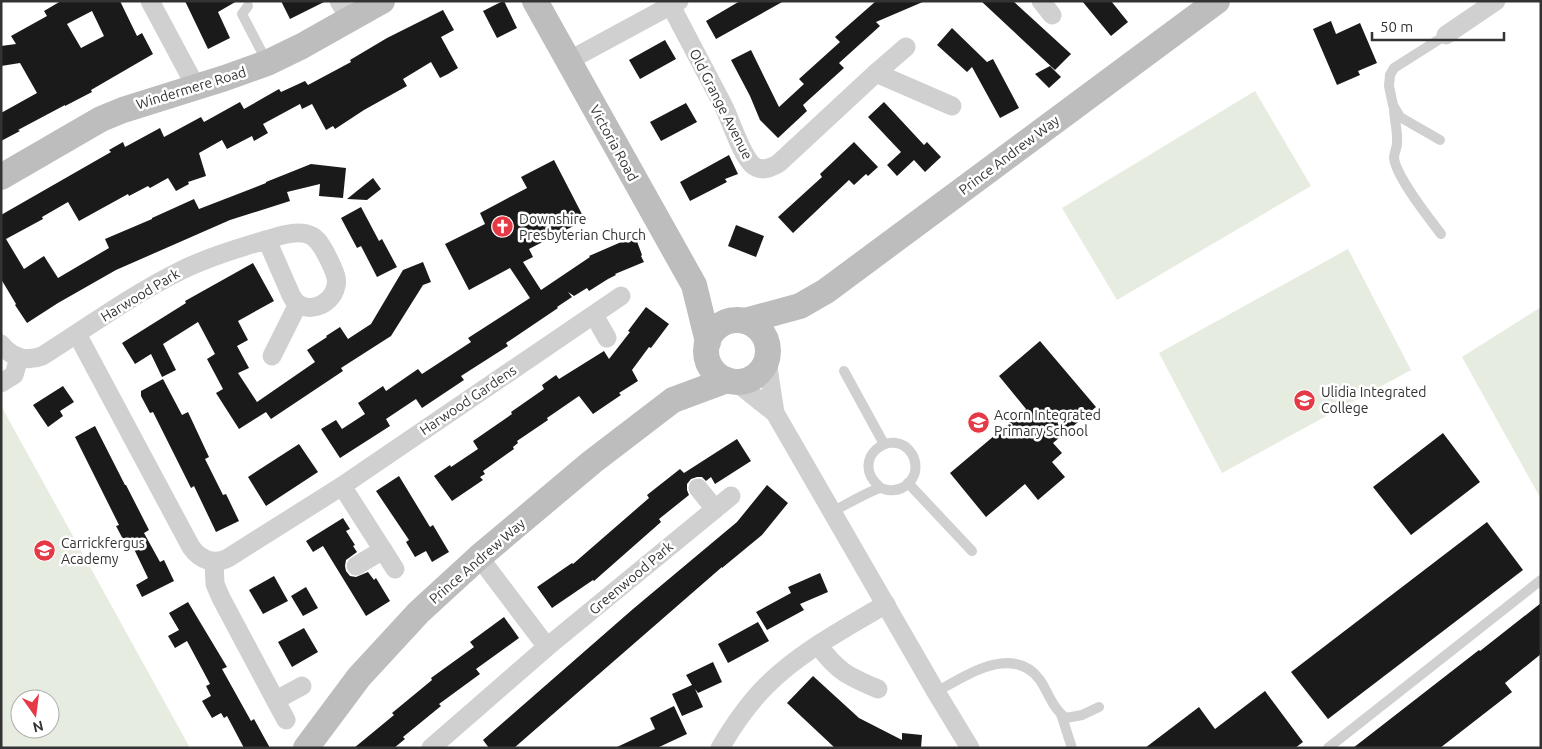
<svg xmlns="http://www.w3.org/2000/svg" width="1542" height="749" font-family="Ubuntu,sans-serif">
<rect width="100%" height="100%" fill="#fff"/>
<!-- green -->
<g fill="#e6ecdf" fill-rule="evenodd">
<polygon points="1255,91 1311,186 1117,300 1062,208"/>
<polygon points="1348,249 1411,370 1222,473 1159,353"/>
<polygon points="1541,307 1541,499 1462,357"/>
<path d="M1,403L5,413L190,748H1ZM20,699H50V729H20Z"/>
</g>
<!-- building -->
<g fill="#1a1a1a" fill-rule="evenodd">
<path d="M61,1H120L137,36L142,33L153,54L91,90L92,92L65,106V105L18,130L20,131L1,141V113L37,93L20,63L1,66V46L16,44L11,36L47,16L44,11ZM92,11L104,36L81,48L67,24Z"/>
<polygon points="185,1 237,1 218,12 230,38 208,49"/>
<polygon points="281,1 326,1 290,19"/>
<polygon points="503,1 504,1 517,28 497,38 483,11"/>
<polygon points="740,1 784,1 716,39 706,21"/>
<polygon points="876,1 925,1 876,22 880,26 839,63 844,68 803,105 807,111 778,138 760,120 750,96 731,60 751,50 779,107 804,84 799,79 840,42 835,37"/>
<polygon points="981,1 1013,1 1071,54 1055,70"/>
<polygon points="1082,1 1111,1 1128,22 1111,36"/>
<polygon points="443,10 454,30 441,37 458,68 448,74 440,78 431,62 403,79 407,86 364,110 335,129 333,126 326,130 312,104 302,109 300,104 263,124 268,133 254,141 252,136 227,149 222,140 199,153 206,176 188,182 189,184 176,191 168,178 150,188 148,186 129,196 128,194 79,221 68,202 42,217 43,219 6,239 24,269 44,256 58,278 109,248 105,239 152,219 152,218 194,199 199,209 266,183 266,182 311,164 346,168 343,198 319,196 320,184 287,192 290,201 230,220 116,270 58,303 27,323 15,305 16,304 1,279 1,215 111,152 109,150 123,142 125,147 160,128 164,137 201,117 204,122 240,102 244,109 279,89 281,92 305,81 308,85 351,62 350,60 387,38"/>
<polygon points="1331,21 1336,34 1360,23 1377,63 1358,71 1360,75 1337,85 1313,29"/>
<polygon points="952,28 987,62 993,59 1019,108 1000,118 972,67 967,72 937,45"/>
<polygon points="665,40 676,59 640,79 629,60"/>
<polygon points="1050,66 1061,77 1049,88 1035,74"/>
<polygon points="884,102 924,145 927,142 941,157 925,172 914,160 897,176 887,165 901,152 868,117"/>
<polygon points="686,103 697,122 661,141 650,122"/>
<polygon points="854,142 878,167 868,176 866,174 854,185 849,180 793,233 778,217 822,177 820,174"/>
<polygon points="729,155 738,174 725,179 727,182 690,201 680,182"/>
<polygon points="554,160 585,220 529,249 533,257 523,262 541,290 590,257 589,256 635,236 642,255 641,256 644,262 615,274 616,275 608,279 589,291 587,288 574,296 568,292 572,297 557,307 558,308 506,343 508,346 461,376 464,380 422,408 416,399 386,419 390,426 340,458 321,429 336,420 342,429 365,414 358,403 383,386 386,391 418,369 422,374 471,342 468,338 530,298 510,268 469,290 445,244 485,224 480,213 527,188 521,177"/>
<polygon points="373,178 381,189 367,200 347,199"/>
<polygon points="361,207 379,241 382,239 397,267 377,277 361,246 357,248 341,218"/>
<polygon points="736,225 764,236 756,257 728,246"/>
<polygon points="423,262 431,282 423,285 391,336 341,368 343,371 271,419 266,412 239,429 216,393 223,389 207,359 215,354 198,322 163,344 176,370 162,377 151,354 135,364 122,343 186,303 185,301 253,263 274,301 238,321 248,340 237,346 249,368 238,373 257,402 315,362 307,350 327,337 326,336 340,327 348,339 371,324 403,270"/>
<polygon points="646,307 669,324 651,348 649,347 632,370 638,381 619,393 621,395 593,414 579,396 547,418 548,420 517,441 518,443 513,447 514,449 483,471 485,474 480,477 483,480 452,501 434,476 450,465 451,467 478,449 473,441 512,414 511,412 544,389 542,385 556,375 559,379 604,351 609,359 630,332 628,331"/>
<polygon points="1040,341 1096,407 1053,443 1062,453 1052,462 1065,477 1038,500 1025,484 986,517 950,473 1026,409 999,376"/>
<polygon points="163,379 182,415 188,412 209,457 205,459 223,495 226,494 239,521 216,532 194,486 191,488 153,412 150,413 141,396 141,391"/>
<polygon points="63,386 74,402 60,411 63,416 48,427 33,405"/>
<polygon points="95,426 125,485 126,485 149,530 144,533 160,562 164,560 174,581 142,597 136,585 148,578 134,549 129,551 125,543 116,526 119,525 75,437"/>
<polygon points="1443,433 1480,482 1411,535 1373,487"/>
<polygon points="737,439 751,461 715,484 711,477 706,481 702,477 697,477 691,479 687,484 687,490 689,495 659,519 661,522 594,581 593,580 552,608 537,587 572,563 573,564 649,498 647,495 680,469 684,473"/>
<polygon points="299,444 318,472 266,506 248,477"/>
<polygon points="399,476 430,527 433,525 449,552 432,562 426,551 415,557 406,542 409,540 376,491"/>
<polygon points="767,485 788,503 762,535 722,568 722,567 514,748 489,748 483,740 633,609 737,522"/>
<polygon points="343,518 350,529 346,531 355,545 353,546 357,552 346,560 345,566 346,571 350,576 356,577 368,572 374,580 376,578 390,601 366,616 323,546 313,552 306,541"/>
<polygon points="1487,522 1523,570 1328,719 1291,672"/>
<polygon points="820,573 828,592 800,604 804,610 767,630 756,612 791,593 788,587"/>
<polygon points="274,576 288,601 263,614 249,590"/>
<polygon points="306,587 318,608 303,616 291,596"/>
<polygon points="188,602 227,667 222,669 251,721 254,719 270,748 244,748 227,716 224,718 221,713 212,718 202,701 211,696 206,686 210,684 187,641 175,648 168,636 179,630 169,613"/>
<polygon points="1541,603 1541,654 1505,683 1512,692 1440,748 1353,748 1479,650 1480,651"/>
<polygon points="504,617 519,638 476,669 480,674 439,704 441,706 403,737 405,739 394,748 354,748 394,715 392,713 432,680 431,678 474,647 470,642"/>
<polygon points="758,622 769,641 728,663 718,644"/>
<polygon points="304,628 318,652 292,667 278,642"/>
<polygon points="713,662 722,682 698,693 695,689 703,707 682,716 672,694 692,685 686,675"/>
<polygon points="813,676 859,718 902,740 902,733 922,735 921,748 835,748 787,703"/>
<polygon points="1265,691 1303,742 1295,748 1145,748 1199,707 1215,729"/>
<polygon points="674,706 687,734 657,748 615,748 655,729 650,718"/>
</g>
<g fill="none" stroke-linecap="round" stroke-linejoin="round">
<!-- lane -->
<g stroke="#d0d0d0" stroke-width="10">
<polyline points="248,6 242,14 267,62"/>
<path d="M1394,108C1394,120 1398,131 1397,143C1397,148 1394,153 1394,158C1396,177 1429,218 1441,234"/>
<polyline points="1440,140 1400,117 1393,105 1389,86 1390,75 1394,68 1446,35"/>
<polyline points="844,371 884,444"/>
<polyline points="908,483 972,551"/>
<path d="M832,512C847,504 862,495 877,489C881,487 883,489 888,490C900,492 912,484 915,472C916,466 915,459 912,454C893,424 847,460 880,487"/>
<path d="M936,692C965,676 1013,643 1040,680C1048,692 1053,709 1066,718L1082,715L1099,707"/>
<polyline points="1061,714 1072,748"/>
<polyline points="1328,748 1541,580"/>
</g>
<!-- street -->
<g stroke="#d0d0d0" stroke-width="19">
<polyline points="150,1 196,87"/>
<polyline points="339,1 350,19"/>
<polyline points="1041,1 1052,15"/>
<path d="M671,6C688,39 706,72 723,105C730,118 742,158 754,166C762,172 771,168 779,163L876,73L906,47"/>
<polyline points="1446,35 1496,1"/>
<polyline points="568,61 679,1"/>
<polyline points="876,73 952,106"/>
<polyline points="594,315 607,338"/>
<path d="M77,334L191,547C200,560 214,565 228,558L342,486L621,296"/>
<path d="M1,344C12,358 26,362 42,356C88,327 133,294 182,270C213,255 246,246 279,236C311,227 318,236 331,264C334,271 338,278 336,286C332,307 301,317 291,295L267,240"/>
<polyline points="272,356 298,304"/>
<polyline points="767,361 775,413 936,692 970,748"/>
<polyline points="736,382 775,413"/>
<polyline points="1,383 14,375 19,358"/>
<polyline points="342,486 395,569"/>
<polyline points="698,488 715,509"/>
<polyline points="479,557 547,647"/>
<polyline points="214,562 215,584 221,598 286,720"/>
<polyline points="356,566 383,550"/>
<path d="M818,645C838,672 848,676 878,689"/>
<polyline points="276,700 302,686"/>
<polyline points="431,748 547,647 731,496"/>
<path d="M720,748C733,726 748,704 766,686C800,652 844,629 886,604"/>
</g>
<!-- secondary -->
<g stroke="#bdbdbd" stroke-width="26">
<polyline points="535,1 694,285 708,342"/>
<polyline points="1,177 101,119 123,110 225,78 267,63 302,46 382,1"/>
<circle cx="737" cy="351" r="31"/>
<polyline points="745,321 800,306 826,291 1217,1"/>
<polyline points="306,748 359,677 419,612 479,557 592,462 673,400 727,380"/>
</g>
</g>
<!-- icons -->
<defs>
<symbol id="church-disc" viewBox="-11 -11 22 22"><circle r="9.5" fill="#e63946" stroke="#fff"/><path d="M-1.2-6h2.4v3.5h3.3v2.4h-3.3V6h-2.4V-.1h-3.3v-2.4h3.3Z" fill="#fff"/></symbol>
<symbol id="university-disc" viewBox="-11 -11 22 22"><circle r="9.5" fill="#e63946" stroke="#fff"/><path d="M0-5L7-2L0 1L-7-2ZM-4 1L0 2.5L4 1V4Q0 6-4 4Z" fill="#fff"/></symbol>
<symbol id="school-disc" viewBox="-11 -11 22 22"><circle r="9.5" fill="#e63946" stroke="#fff"/><path d="M0-5L7-2L0 1L-7-2ZM-4 1L0 2.5L4 1V4Q0 6-4 4Z" fill="#fff"/></symbol>
</defs>
<g fill-rule="evenodd">
<use href="#church-disc" x="490" y="214" width="25" height="25"/>
<use href="#university-disc" x="1292" y="388" width="25" height="25"/>
<use href="#school-disc" x="966" y="410" width="25" height="25"/>
<use href="#school-disc" x="32" y="538" width="25" height="25"/>
</g>
<g text-anchor="middle" stroke-width="5" stroke-linejoin="round" paint-order="stroke">
<!-- street labels -->
<g font-size="14" fill="#333" stroke="#fff">
<text transform="translate(191 88) rotate(-17)" y="5">Windermere Road</text>
<text transform="translate(721 104) rotate(63)" y="5">Old Grange Avenue</text>
<text transform="translate(614 143) rotate(61)" y="5">Victoria Road</text>
<text transform="translate(1009 155) rotate(-37)" y="5">Prince Andrew Way</text>
<text transform="translate(140 295) rotate(-31)" y="5">Harwood Park</text>
<text transform="translate(468 400) rotate(-34)" y="5">Harwood Gardens</text>
<text transform="translate(477 561) rotate(-41)" y="5">Prince Andrew Way</text>
<text transform="translate(631 578) rotate(-40)" y="5">Greenwood Park</text>
</g>
<!-- poi labels -->
<g font-size="14" fill="#333" stroke="#fff" text-anchor="start">
<text x="519" y="224">Downshire<tspan x="519" dy="16">Presbyterian Church</tspan></text>
<text x="1321" y="397">Ulidia Integrated<tspan x="1321" dy="16">College</tspan></text>
<text x="994" y="420">Acorn Integrated<tspan x="994" dy="16">Primary School</tspan></text>
<text x="61" y="548">Carrickfergus<tspan x="61" dy="16">Academy</tspan></text>
</g>
</g>
<!-- border -->
<rect width="1542" height="749" fill="none" stroke="#333333" stroke-width="5"/>
<!-- north arrow -->
<g transform="translate(35 714) rotate(166)"><circle r="24" fill="#ffffff" stroke="#adadad"/>
<path d="M0-4L9 19L0 12L-9 19Z" fill="#e63946"/>
<text y="-8" font-size="14" font-weight="bold" text-anchor="middle" fill="#333333">N</text>
</g>
<!-- scale -->
<path d="M1372 32v8h132v-8" fill="none" stroke="#333333" stroke-width="2.5"/>
<text x="1380" y="32" font-size="15" fill="#333333" stroke="#ffffff" stroke-width="4" paint-order="stroke">50 m</text>
</svg>
